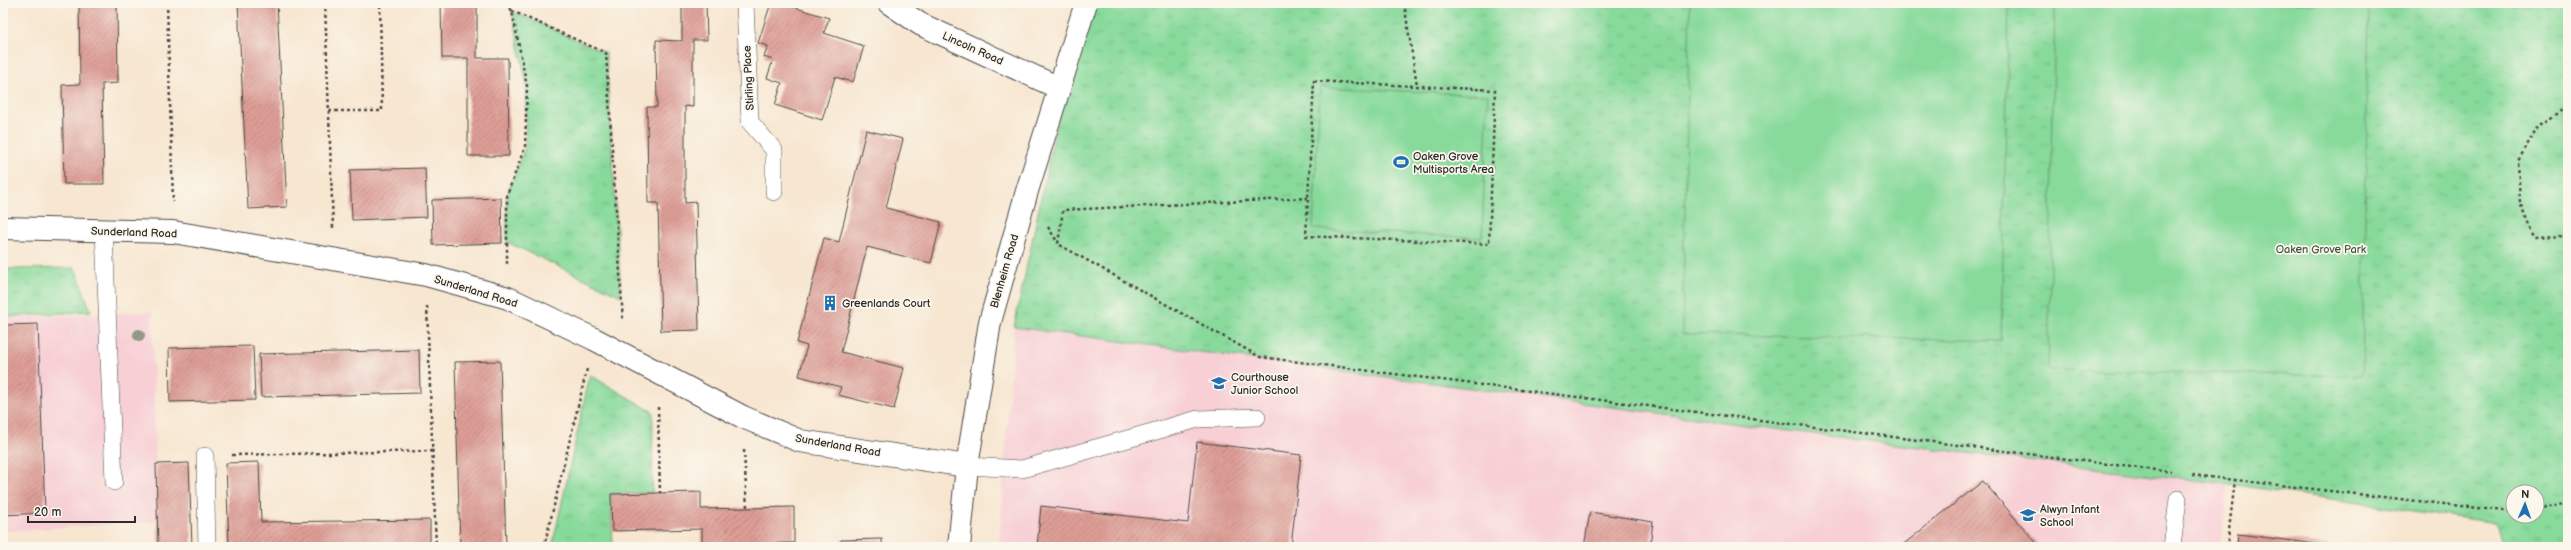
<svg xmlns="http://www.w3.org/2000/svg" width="2571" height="550" font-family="'Balsamiq Sans',sans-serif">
<defs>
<pattern id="grass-tufts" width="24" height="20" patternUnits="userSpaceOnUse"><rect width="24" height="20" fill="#88da9b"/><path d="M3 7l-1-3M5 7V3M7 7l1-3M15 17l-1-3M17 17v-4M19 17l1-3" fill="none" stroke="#76bb86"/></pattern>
<pattern id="building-hatch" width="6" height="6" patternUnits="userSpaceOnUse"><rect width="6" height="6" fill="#de9e96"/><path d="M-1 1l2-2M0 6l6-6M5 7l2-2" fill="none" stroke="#b4817b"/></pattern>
</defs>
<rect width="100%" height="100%" fill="#fbf7ec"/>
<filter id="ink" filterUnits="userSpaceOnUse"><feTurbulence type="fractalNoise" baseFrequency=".025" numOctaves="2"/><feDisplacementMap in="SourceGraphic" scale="8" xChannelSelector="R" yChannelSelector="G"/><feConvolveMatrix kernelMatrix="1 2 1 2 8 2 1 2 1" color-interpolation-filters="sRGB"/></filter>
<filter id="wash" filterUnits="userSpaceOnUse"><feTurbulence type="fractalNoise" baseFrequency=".012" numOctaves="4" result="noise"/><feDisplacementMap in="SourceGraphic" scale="16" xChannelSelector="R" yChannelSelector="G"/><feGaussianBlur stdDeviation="0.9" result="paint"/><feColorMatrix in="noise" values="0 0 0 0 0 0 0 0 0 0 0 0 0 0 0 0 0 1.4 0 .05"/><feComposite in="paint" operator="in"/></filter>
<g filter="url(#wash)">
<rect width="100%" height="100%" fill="#f7e6d0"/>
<!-- built -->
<g fill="#f7cfd5">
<polygon points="152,312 157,522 3,531 3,318"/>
<polygon points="1014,327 1843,438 2228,484 2220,547 999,547"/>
</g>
<!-- grass -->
<g fill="url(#grass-tufts)" stroke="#5a8263" fill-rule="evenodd">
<path d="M1094,3H2568V547H2503L2496,523L2228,484L1843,438L1014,327L1056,127ZM2513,492H2537V516H2513Z"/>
<polygon points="512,11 606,53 621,296 507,242 507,195 525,147 527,86"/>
<polygon points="75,268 91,311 3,317 3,269"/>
<polygon points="590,375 653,412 652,493 611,494 613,547 552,547"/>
</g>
<!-- garden -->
<g fill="#88da9b" stroke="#5a8263">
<polygon points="1690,3 2009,3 2001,341 1682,334"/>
<polygon points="2055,3 2369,3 2362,376 2048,370"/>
<polygon points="1320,87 1488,95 1482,238 1313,229"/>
</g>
<g id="blocks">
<!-- building -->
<g fill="url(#building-hatch)">
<polygon points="79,3 117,3 118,83 102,84 104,184 64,184 62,85 80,84"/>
<polygon points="238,3 277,3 287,207 248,209"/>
<polygon points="441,3 477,3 477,58 508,58 509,156 468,156 468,58 442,58"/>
<polygon points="682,3 706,3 707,40 693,40 693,107 685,106 685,203 696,202 699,330 661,331 658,203 648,203 647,107 657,107 656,40 682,41"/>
<polygon points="771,3 780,3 829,18 824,33 864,46 853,82 835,77 822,120 775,105 782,83 767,78 773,60 764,57 768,46 758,43"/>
<polygon points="866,130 903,139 886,208 941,222 931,263 867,247 841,352 904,368 894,409 838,395 841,387 799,376 807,346 797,343 824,238 839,242"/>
<polygon points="425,168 427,217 352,220 350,170"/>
<polygon points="501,198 502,243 433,245 432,200"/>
<polygon points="38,324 45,513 3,515 3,325"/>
<polygon points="253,346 255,400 170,402 169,348"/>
<polygon points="419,350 420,393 261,397 259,354"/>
<polygon points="500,361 506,547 460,547 455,362"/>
<polygon points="1197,442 1301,455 1291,547 1037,547 1041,506 1188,523"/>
<polygon points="259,462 261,522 430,520 430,547 229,547 226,463"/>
<polygon points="189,463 192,547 158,547 156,464"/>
<polygon points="1983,481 2040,547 1900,547"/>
<polygon points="701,492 701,509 794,507 794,543 702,545 702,529 612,531 611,494"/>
<polygon points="1590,512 1653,522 1650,547 1584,547"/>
<polygon points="2238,534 2325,545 2335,547 2237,547"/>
<polygon points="882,539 882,547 841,547 841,540"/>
</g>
</g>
</g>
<g filter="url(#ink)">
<use href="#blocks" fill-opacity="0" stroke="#4a4744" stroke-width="1"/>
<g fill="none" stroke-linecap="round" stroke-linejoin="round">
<defs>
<g id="service">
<polyline points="745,3 750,122 774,150 774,192"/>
<polyline points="104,231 114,482"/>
<polyline points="205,456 207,547"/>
<polyline points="967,466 1022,469 1198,419 1257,417"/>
<polyline points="2172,547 2178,499"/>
</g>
<g id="minor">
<polyline points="889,3 920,24 1059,88"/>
<polyline points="3,228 173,232 426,275 508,298 594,339 743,417 800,441 967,466"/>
<polyline points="959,547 967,466 990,322 1027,191 1086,3"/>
</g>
</defs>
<!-- service casing -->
<use href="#service" stroke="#4a4744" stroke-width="18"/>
<!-- minor casing -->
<use href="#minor" stroke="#4a4744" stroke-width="24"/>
<!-- path -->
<g stroke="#4a4744" stroke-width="2.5" stroke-dasharray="3 3" stroke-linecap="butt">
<polyline points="167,3 173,202"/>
<polyline points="325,3 333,228"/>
<polyline points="507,3 512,11 527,86 525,147 507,195 507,266"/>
<polyline points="1404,3 1417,85"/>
<polyline points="512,11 606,53 623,321"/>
<polyline points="3,52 5,3"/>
<polygon points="1314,81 1495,90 1489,244 1306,236"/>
<polyline points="2568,107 2538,126 2518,161 2520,203 2534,237 2565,236 2568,233"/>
<polyline points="329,111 382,111 380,3"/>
<polyline points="1308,198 1063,210 1058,244 1260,357 2171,472"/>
<polyline points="1048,227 1058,243"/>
<polyline points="427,306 436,547"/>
<polyline points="658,407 660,493"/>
<polyline points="744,450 747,508"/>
<polyline points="232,455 433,451"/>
<polyline points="2192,475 2513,512"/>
<polyline points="2537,510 2568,503"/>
<polyline points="544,547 587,369"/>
<polyline points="2227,547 2235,480"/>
</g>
<!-- service -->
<use href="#service" stroke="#fff" stroke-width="17"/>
<!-- minor -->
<use href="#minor" stroke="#fff" stroke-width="22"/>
</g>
<!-- trees -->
<circle fill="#939785" cx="139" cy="335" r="6"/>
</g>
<!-- icons -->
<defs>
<symbol id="stadium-bare" viewBox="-9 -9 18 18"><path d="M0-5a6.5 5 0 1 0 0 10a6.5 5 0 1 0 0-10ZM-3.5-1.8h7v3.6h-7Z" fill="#1f6fb2" stroke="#fbf7ec" stroke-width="2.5" paint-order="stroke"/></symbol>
<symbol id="building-bare" viewBox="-9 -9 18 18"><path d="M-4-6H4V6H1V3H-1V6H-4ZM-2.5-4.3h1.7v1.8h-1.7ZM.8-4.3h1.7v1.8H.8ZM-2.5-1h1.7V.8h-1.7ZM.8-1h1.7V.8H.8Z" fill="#1f6fb2" stroke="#fbf7ec" stroke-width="2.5" paint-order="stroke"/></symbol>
<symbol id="school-bare" viewBox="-9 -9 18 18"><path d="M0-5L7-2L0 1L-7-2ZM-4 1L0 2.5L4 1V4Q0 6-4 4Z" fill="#1f6fb2" stroke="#fbf7ec" stroke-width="2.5" paint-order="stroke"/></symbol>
</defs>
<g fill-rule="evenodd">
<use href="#stadium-bare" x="1390" y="151" width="22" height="22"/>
<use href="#building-bare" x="819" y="292" width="22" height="22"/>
<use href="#school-bare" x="1208" y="372" width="22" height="22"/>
<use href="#school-bare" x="2017" y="504" width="22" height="22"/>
</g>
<g text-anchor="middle" stroke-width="3.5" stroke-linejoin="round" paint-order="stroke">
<!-- street labels -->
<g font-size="11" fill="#2b2b2b" stroke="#fbf7ec">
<text transform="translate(973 48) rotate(24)" y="4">Lincoln Road</text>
<text transform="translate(748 78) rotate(-93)" y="4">Stirling Place</text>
<text transform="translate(134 232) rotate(2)" y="4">Sunderland Road</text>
<text transform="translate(1004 271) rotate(-74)" y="4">Blenheim Road</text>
<text transform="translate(476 291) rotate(17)" y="4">Sunderland Road</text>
<text transform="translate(838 445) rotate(10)" y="4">Sunderland Road</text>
</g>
<!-- poi labels -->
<g font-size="11" fill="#2b2b2b" stroke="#fbf7ec" text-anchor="start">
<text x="1413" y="160">Oaken Grove<tspan x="1413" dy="13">Multisports Area</tspan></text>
<text x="842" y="307">Greenlands Court</text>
<text x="1231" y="381">Courthouse<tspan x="1231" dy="13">Junior School</tspan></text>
<text x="2040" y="513">Alwyn Infant<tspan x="2040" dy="13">School</tspan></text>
</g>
<!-- park labels -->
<g font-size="11" fill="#425747" stroke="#fbf7ec">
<text x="2321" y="253">Oaken Grove Park</text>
</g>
</g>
<!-- margin -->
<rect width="2571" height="550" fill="none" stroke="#fbf7ec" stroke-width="16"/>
<!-- north arrow -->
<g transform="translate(2525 504) rotate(2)"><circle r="19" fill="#fbf7ec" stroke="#a8a59f"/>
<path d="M0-3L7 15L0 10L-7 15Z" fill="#1f6fb2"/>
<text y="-6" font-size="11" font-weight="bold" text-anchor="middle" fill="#2b2b2b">N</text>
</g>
<!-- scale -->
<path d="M28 516v6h107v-6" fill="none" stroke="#2b2b2b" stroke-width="2"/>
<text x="34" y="516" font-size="12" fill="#2b2b2b" stroke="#fbf7ec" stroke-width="3" paint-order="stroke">20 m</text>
</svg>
